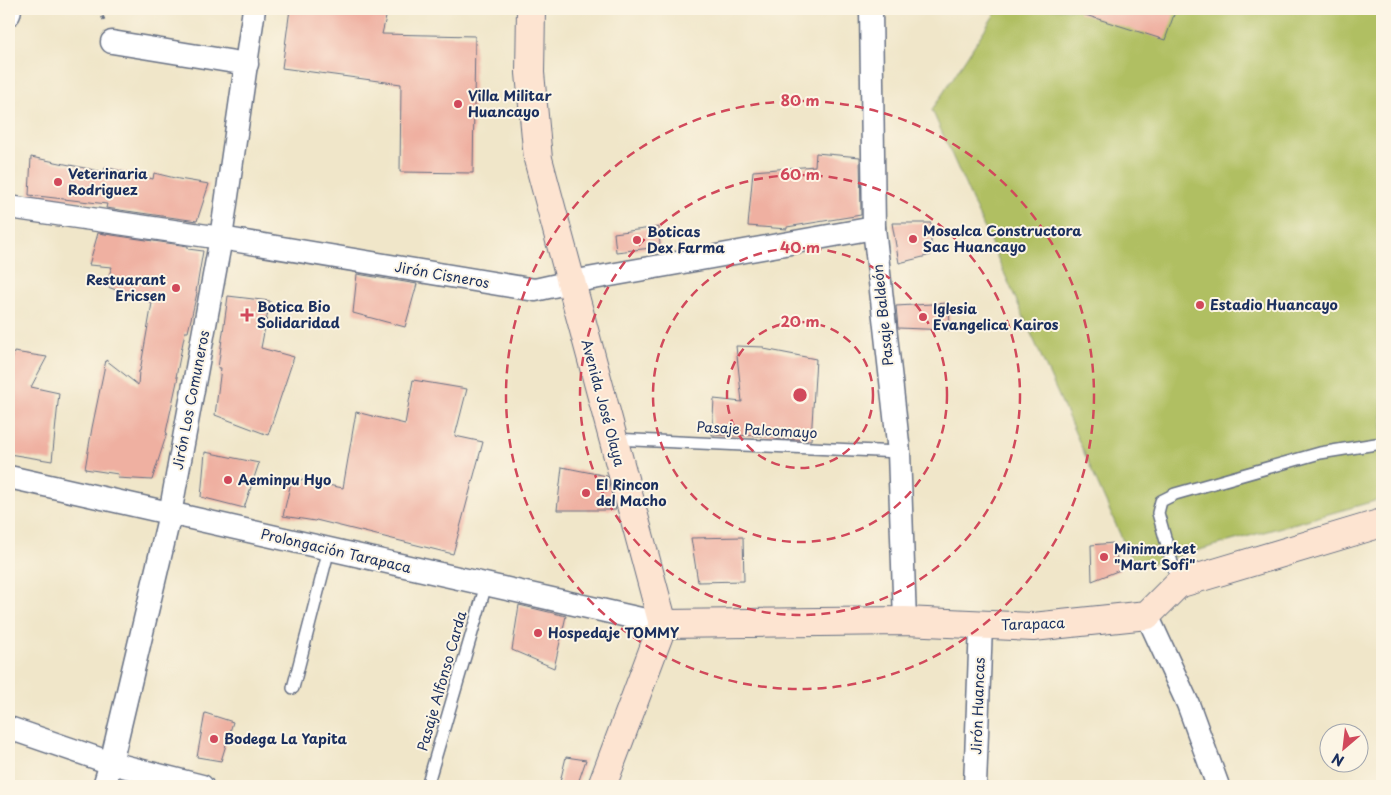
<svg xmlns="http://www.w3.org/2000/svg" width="1391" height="795" font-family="'Playpen Sans',sans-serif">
<rect width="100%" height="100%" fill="#fcf5e5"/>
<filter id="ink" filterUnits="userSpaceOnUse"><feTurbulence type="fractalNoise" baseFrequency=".02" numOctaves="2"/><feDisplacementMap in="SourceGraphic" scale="10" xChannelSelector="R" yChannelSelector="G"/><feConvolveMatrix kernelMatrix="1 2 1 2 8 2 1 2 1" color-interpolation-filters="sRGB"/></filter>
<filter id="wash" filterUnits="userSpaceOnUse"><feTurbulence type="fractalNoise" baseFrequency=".0096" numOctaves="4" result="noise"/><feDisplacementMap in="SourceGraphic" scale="20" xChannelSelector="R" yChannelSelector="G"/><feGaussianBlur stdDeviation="1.12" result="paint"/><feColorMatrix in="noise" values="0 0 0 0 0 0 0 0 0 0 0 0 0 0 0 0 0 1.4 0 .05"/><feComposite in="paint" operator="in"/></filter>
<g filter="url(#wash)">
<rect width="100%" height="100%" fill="#f0e6c9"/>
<!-- green -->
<polygon fill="#b0bf62" stroke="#667760" points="998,9 1382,9 1382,499 1135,568 932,110"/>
<g id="blocks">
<!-- building -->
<g fill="#efb0a1">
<polygon points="290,9 388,9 382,34 475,36 473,173 400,172 401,84 282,68"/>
<polygon points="1080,9 1176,9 1165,40 1079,13"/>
<polygon points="816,153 860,157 861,215 787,227 787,229 748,226 753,171 815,166"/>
<polygon points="31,157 104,172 105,167 153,179 154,173 179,179 209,184 197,221 106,208 107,204 29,195"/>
<polygon points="892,223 931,223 931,255 899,263"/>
<polygon points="659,227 660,247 616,252 614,233"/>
<polygon points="98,233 188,246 188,249 203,251 196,292 197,293 188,332 185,332 176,377 178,377 166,432 167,433 152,480 117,478 118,474 85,469 92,428 106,360 138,385 139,371 140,371 152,303 105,286 112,267 89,265"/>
<polygon points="357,274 417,284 405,327 353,313"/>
<polygon points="228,296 270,301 261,348 294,357 268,435 215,415 221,368 218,368"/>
<polygon points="949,303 950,330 898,328 896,306"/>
<polygon points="736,346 764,347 764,349 816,359 811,440 777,439 777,436 712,435 714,399 742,402"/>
<polygon points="14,352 47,357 31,387 59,393 52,461 9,454 9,375"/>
<polygon points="413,380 467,389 455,436 483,442 453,554 316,520 315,521 283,516 292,478 343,488 356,412 405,424"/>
<polygon points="205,452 259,463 244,508 201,497"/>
<polygon points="562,467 607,476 616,510 557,510"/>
<polygon points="743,537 744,581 698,582 691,538"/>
<polygon points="1113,543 1120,570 1092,581 1091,545"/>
<polygon points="519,605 566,616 554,668 512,650"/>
<polygon points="205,713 233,722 221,761 197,757"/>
<polygon points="566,757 586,760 577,786 559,786"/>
</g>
</g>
</g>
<g filter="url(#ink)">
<use href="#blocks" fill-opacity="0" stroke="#666f83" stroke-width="1"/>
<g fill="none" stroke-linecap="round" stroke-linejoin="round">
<defs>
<g id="lane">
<polyline points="613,439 899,452"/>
<polyline points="1178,584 1158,513 1161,501 1175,494 1320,453 1382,443"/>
<polyline points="293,688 329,549"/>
<polyline points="427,786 486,585"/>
</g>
<g id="street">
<polyline points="871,9 874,228 899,452 905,621"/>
<polyline points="9,14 10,9"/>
<polyline points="112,42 247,64"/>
<polyline points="9,207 221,238 535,290 571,282 874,228"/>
<polyline points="9,477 663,624"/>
<polyline points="1147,615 1188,704 1218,786"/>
<polyline points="9,728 111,763 202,786"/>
<polyline points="104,786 111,763 170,514 221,238 254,9"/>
<polyline points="975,786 981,625"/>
</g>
<g id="secondary">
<polyline points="531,9 530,73 538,159 663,624 602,786"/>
<polyline points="663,624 905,621 1033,627 1147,615 1178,584 1382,523"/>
</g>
</defs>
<!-- lane casing -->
<use href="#lane" stroke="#666f83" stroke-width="14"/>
<!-- street casing -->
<use href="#street" stroke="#666f83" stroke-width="25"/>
<!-- secondary casing -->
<use href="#secondary" stroke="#666f83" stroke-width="30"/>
<!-- path -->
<polyline stroke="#666f83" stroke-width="3" stroke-dasharray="4 4" stroke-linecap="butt" points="99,9 104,20"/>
<!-- lane -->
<use href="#lane" stroke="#fff" stroke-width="11"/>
<!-- street -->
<use href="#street" stroke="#fff" stroke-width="22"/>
<!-- secondary -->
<use href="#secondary" stroke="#fde4d1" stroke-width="28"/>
</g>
</g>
<!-- distance rings -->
<g fill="none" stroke="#d1495b" stroke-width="2.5" stroke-dasharray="9 6">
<circle cx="800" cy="395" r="73"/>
<circle cx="800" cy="395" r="147"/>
<circle cx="800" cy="395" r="220"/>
<circle cx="800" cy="395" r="294"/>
</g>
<!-- markers -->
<g fill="#d1495b" stroke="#fcf5e5" stroke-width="2">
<circle cx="458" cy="104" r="5"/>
<circle cx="58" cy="182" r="5"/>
<circle cx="913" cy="239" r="5"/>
<circle cx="637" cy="240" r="5"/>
<circle cx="176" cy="288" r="5"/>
<circle cx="1200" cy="305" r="5"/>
<path d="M244.5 307.5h5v5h5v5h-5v5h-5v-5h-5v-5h5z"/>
<circle cx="923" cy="317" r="5"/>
<circle cx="228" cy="480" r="5"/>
<circle cx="586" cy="493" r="5"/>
<circle cx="1104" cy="557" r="5"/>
<circle cx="538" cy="633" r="5"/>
<circle cx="214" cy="739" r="5"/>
</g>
<g text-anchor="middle" stroke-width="4" stroke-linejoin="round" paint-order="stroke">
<!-- poi labels -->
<g font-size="14" font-weight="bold" fill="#1b2f5e" stroke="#fcf5e5" text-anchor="start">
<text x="468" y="101">Villa Militar<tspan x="468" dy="16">Huancayo</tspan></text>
<text x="68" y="179">Veterinaria<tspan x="68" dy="16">Rodriguez</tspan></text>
<text x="923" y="236">Mosalca Constructora<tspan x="923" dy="16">Sac Huancayo</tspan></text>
<text x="647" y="237">Boticas<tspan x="647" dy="16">Dex Farma</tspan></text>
<text x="166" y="285" text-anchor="end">Restuarant<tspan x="166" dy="16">Ericsen</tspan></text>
<text x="1210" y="310">Estadio Huancayo</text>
<text x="257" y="312">Botica Bio<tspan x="257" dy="16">Solidaridad</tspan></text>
<text x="933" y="314">Iglesia<tspan x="933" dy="16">Evangelica Kairos</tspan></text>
<text x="238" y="485">Aeminpu Hyo</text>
<text x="596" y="490">El Rincon<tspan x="596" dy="16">del Macho</tspan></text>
<text x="1114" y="554">Minimarket<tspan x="1114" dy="16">"Mart Sofi"</tspan></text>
<text x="548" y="638">Hospedaje TOMMY</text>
<text x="224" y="744">Bodega La Yapita</text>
</g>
<!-- street labels -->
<g font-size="14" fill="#1b2f5e" stroke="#fcf5e5">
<text transform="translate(442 275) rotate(10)" y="5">Jirón Cisneros</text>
<text transform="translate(883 315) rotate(-96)" y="5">Pasaje Baldeón</text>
<text transform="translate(191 400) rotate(-79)" y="5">Jirón Los Comuneros</text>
<text transform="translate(603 403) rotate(75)" y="5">Avenida José Olaya</text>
<text transform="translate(757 430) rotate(3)" y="5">Pasaje Palcomayo</text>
<text transform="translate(336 551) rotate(13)" y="5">Prolongación Tarapaca</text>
<text transform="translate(1033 624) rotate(-2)" y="5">Tarapaca</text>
<text transform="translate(442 681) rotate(-74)" y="5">Pasaje Alfonso Carda</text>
<text transform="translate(978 706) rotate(-88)" y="5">Jirón Huancas</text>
</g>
</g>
<circle cx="800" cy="395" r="8" fill="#d1495b" stroke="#fcf5e5" stroke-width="2.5"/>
<g font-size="15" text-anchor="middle" font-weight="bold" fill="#d1495b" stroke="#fcf5e5" stroke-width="4" stroke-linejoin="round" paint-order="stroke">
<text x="800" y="106">80 m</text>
<text x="800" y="180">60 m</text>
<text x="800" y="253">40 m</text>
<text x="800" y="327">20 m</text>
</g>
<!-- margin -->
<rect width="1391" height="795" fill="none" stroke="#fcf5e5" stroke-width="30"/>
<!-- north arrow -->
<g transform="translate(1344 748) rotate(208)"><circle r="24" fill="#fcf5e5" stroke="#a2a6af"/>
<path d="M0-4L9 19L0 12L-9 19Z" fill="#d1495b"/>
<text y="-8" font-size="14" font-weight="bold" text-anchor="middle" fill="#1b2f5e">N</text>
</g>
</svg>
